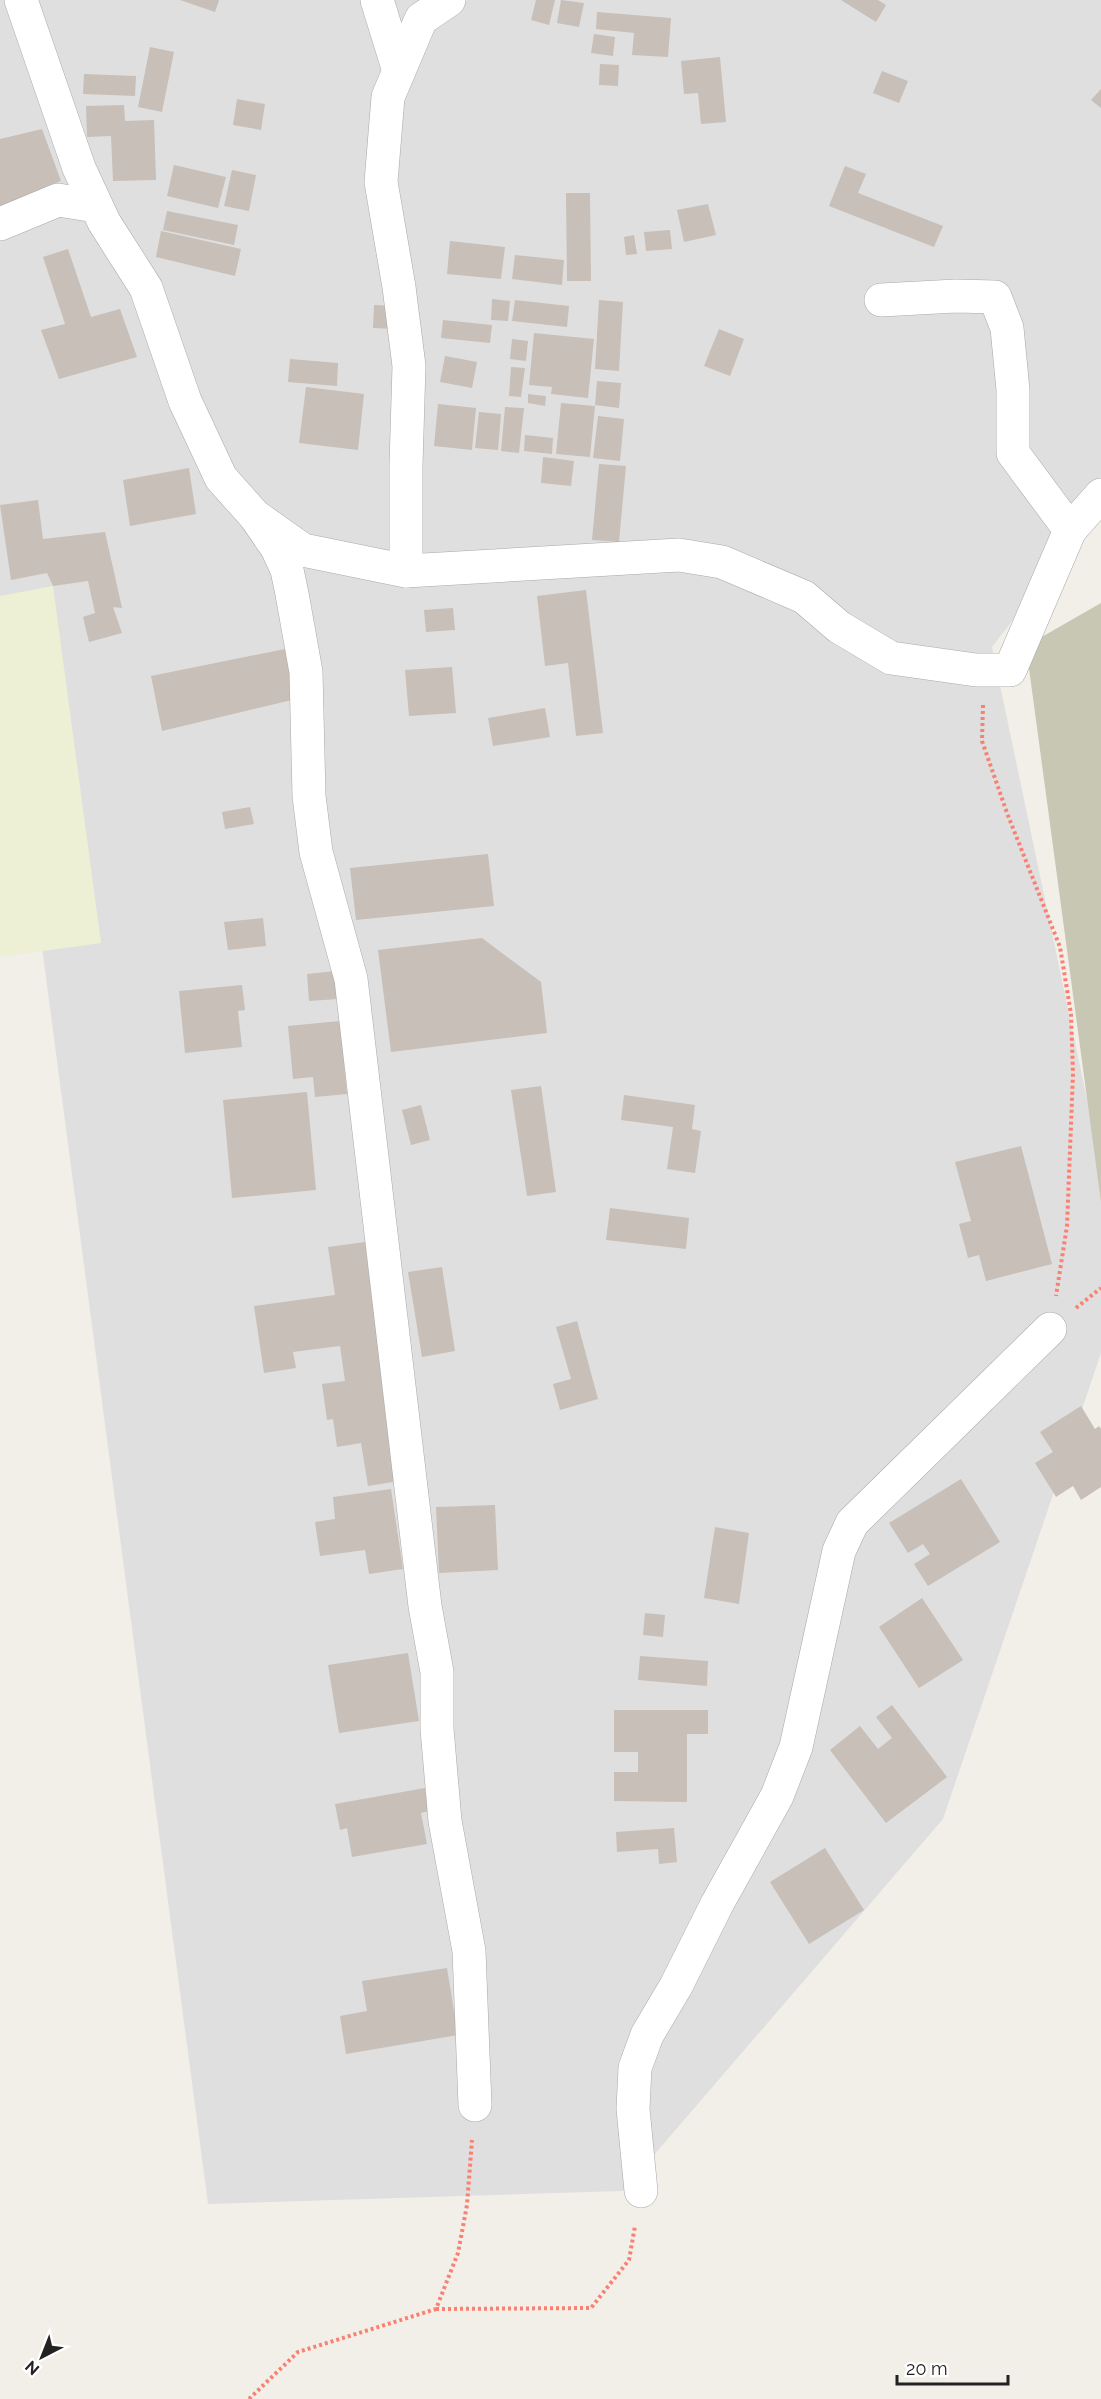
<svg xmlns="http://www.w3.org/2000/svg" width="1101" height="2399" font-family="Raleway,sans-serif">
<rect width="100%" height="100%" fill="#f2efe9"/>
<!-- residential -->
<polygon fill="#e0dfdf" points="0,0 1101,0 1101,506 992,647 1101,1166 1101,1353 943,1819 623,2191 208,2204 0,629"/>
<!-- construction -->
<polygon fill="#c7c7b4" points="1101,603 1101,1202 1026,646"/>
<!-- farmland -->
<polygon fill="#eef0d5" points="53,586 101,943 0,957 0,596"/>
<!-- building -->
<g fill="#c7bfb8">
<polygon points="180,0 219,0 215,12"/>
<polygon points="536,0 555,0 549,25 531,20"/>
<polygon points="561,0 584,3 579,27 557,23"/>
<polygon points="841,0 878,0 886,5 876,22"/>
<polygon points="597,12 671,18 668,57 632,55 634,33 596,29"/>
<polygon points="594,34 615,37 613,56 591,53"/>
<polygon points="150,47 174,52 162,112 138,107"/>
<polygon points="720,57 726,122 701,124 698,93 684,94 681,61"/>
<polygon points="600,64 619,65 618,86 599,85"/>
<polygon points="882,71 908,81 899,103 873,93"/>
<polygon points="84,74 136,76 135,96 83,94"/>
<polygon points="1101,89 1101,108 1091,100"/>
<polygon points="237,99 265,104 261,130 233,125"/>
<polygon points="124,105 125,121 154,120 156,180 113,181 111,136 87,137 86,106"/>
<polygon points="42,129 61,181 0,207 0,139"/>
<polygon points="174,165 226,177 218,208 167,196"/>
<polygon points="845,166 866,174 858,193 943,226 934,247 829,206"/>
<polygon points="232,170 256,175 249,211 224,206"/>
<polygon points="566,193 590,193 591,281 567,281"/>
<polygon points="708,204 716,235 684,242 677,210"/>
<polygon points="167,211 238,225 234,245 163,230"/>
<polygon points="670,230 672,249 646,251 644,232"/>
<polygon points="161,231 241,249 235,276 156,257"/>
<polygon points="634,235 637,254 626,255 624,237"/>
<polygon points="450,241 505,247 501,279 447,274"/>
<polygon points="68,249 91,317 120,309 137,357 59,379 41,330 65,324 43,257"/>
<polygon points="515,255 564,260 562,285 512,279"/>
<polygon points="492,299 510,301 508,321 491,320"/>
<polygon points="515,300 569,306 567,327 512,321"/>
<polygon points="599,300 623,302 619,371 595,369"/>
<polygon points="374,305 395,306 394,329 373,328"/>
<polygon points="443,320 492,325 490,343 441,338"/>
<polygon points="719,329 744,339 730,376 704,366"/>
<polygon points="534,333 594,339 588,398 551,394 552,387 529,385"/>
<polygon points="512,339 528,341 526,361 510,359"/>
<polygon points="445,356 477,362 472,388 440,382"/>
<polygon points="290,359 338,363 337,386 288,382"/>
<polygon points="511,367 525,368 521,397 509,396"/>
<polygon points="597,381 621,383 619,408 595,405"/>
<polygon points="306,387 364,394 358,450 299,443"/>
<polygon points="528,394 546,396 545,406 528,403"/>
<polygon points="561,403 595,406 590,457 556,454"/>
<polygon points="438,404 476,408 472,450 434,446"/>
<polygon points="505,407 524,408 519,453 501,451"/>
<polygon points="479,412 501,414 498,450 475,448"/>
<polygon points="598,416 624,419 620,461 593,458"/>
<polygon points="525,435 553,438 552,454 524,451"/>
<polygon points="543,457 574,461 571,486 541,483"/>
<polygon points="599,464 626,466 619,542 592,540"/>
<polygon points="189,468 196,514 130,526 123,480"/>
<polygon points="38,500 43,539 105,532 122,608 113,607 122,633 89,642 83,617 95,613 88,581 53,586 47,573 11,580 0,505"/>
<polygon points="586,590 603,733 576,736 568,663 545,666 537,596"/>
<polygon points="453,608 455,630 426,632 424,610"/>
<polygon points="290,648 296,699 162,731 151,676"/>
<polygon points="452,667 456,713 409,716 405,670"/>
<polygon points="545,708 550,737 493,746 488,718"/>
<polygon points="250,807 254,824 225,829 222,812"/>
<polygon points="488,854 494,906 356,920 350,868"/>
<polygon points="263,918 266,946 228,950 224,922"/>
<polygon points="482,938 541,982 547,1033 391,1052 378,950"/>
<polygon points="335,971 338,999 309,1001 307,974"/>
<polygon points="242,985 245,1010 238,1011 242,1047 185,1053 179,991"/>
<polygon points="340,1021 347,1094 315,1097 313,1077 293,1079 288,1026"/>
<polygon points="541,1086 556,1192 527,1196 511,1090"/>
<polygon points="307,1092 316,1190 232,1198 223,1100"/>
<polygon points="624,1095 695,1105 692,1129 701,1131 695,1173 667,1169 673,1127 621,1120"/>
<polygon points="421,1105 430,1140 411,1145 402,1110"/>
<polygon points="1021,1146 1052,1264 986,1281 979,1255 968,1258 959,1224 971,1221 955,1162"/>
<polygon points="610,1208 689,1218 686,1249 606,1240"/>
<polygon points="365,1242 399,1481 368,1486 361,1443 337,1447 333,1419 327,1420 322,1384 345,1381 340,1346 293,1352 296,1368 264,1373 254,1306 335,1295 328,1247"/>
<polygon points="442,1267 455,1351 422,1357 408,1272"/>
<polygon points="577,1321 598,1399 560,1410 553,1384 571,1379 556,1327"/>
<polygon points="1081,1406 1095,1429 1099,1426 1101,1429 1101,1487 1081,1500 1073,1486 1056,1497 1035,1463 1053,1452 1040,1432"/>
<polygon points="961,1479 1000,1542 928,1586 914,1564 930,1554 923,1544 908,1553 889,1523"/>
<polygon points="391,1489 403,1569 369,1574 365,1550 320,1556 315,1522 335,1519 333,1497"/>
<polygon points="495,1505 498,1570 439,1573 436,1507"/>
<polygon points="715,1527 749,1533 739,1604 704,1598"/>
<polygon points="922,1598 963,1660 919,1688 879,1627"/>
<polygon points="645,1613 665,1615 663,1637 643,1635"/>
<polygon points="408,1653 419,1721 339,1733 328,1665"/>
<polygon points="640,1656 708,1661 707,1686 638,1680"/>
<polygon points="892,1705 947,1777 886,1823 830,1750 860,1726 878,1749 892,1738 876,1717"/>
<polygon points="614,1710 708,1710 708,1734 687,1734 687,1802 614,1801 614,1772 638,1772 638,1752 614,1752"/>
<polygon points="425,1788 429,1811 421,1813 427,1844 352,1857 347,1828 340,1830 335,1804"/>
<polygon points="674,1828 677,1862 659,1864 658,1849 617,1852 616,1832"/>
<polygon points="825,1848 864,1910 809,1944 770,1882"/>
<polygon points="447,1968 458,2035 346,2054 340,2016 367,2011 362,1981"/>
</g>
<g fill="none" stroke-linecap="round" stroke-linejoin="round">
<defs>
<g id="minor">
<polyline points="21,0 79,168 104,222 146,288 185,401 221,478 255,516 303,550 406,571 679,555 722,562 804,597 839,627 891,658 976,670 1010,670 1070,530 1101,495"/>
<polyline points="377,0 399,71"/>
<polyline points="0,224 58,200 96,206"/>
<polyline points="881,300 956,296 995,297 1007,328 1013,390 1013,453 1070,530"/>
<polyline points="255,516 277,548 287,570 292,594 306,672 309,796 316,852 351,979 414,1513 425,1606 437,1672 437,1729 445,1821 469,1951 475,2105"/>
<polyline points="406,571 406,465 409,366 399,287 381,182 388,97 421,19 449,0"/>
<polyline points="641,2191 633,2109 635,2068 647,2035 676,1986 717,1904 777,1796 796,1747 839,1551 852,1523 1050,1329"/>
</g>
</defs>
<!-- minor casing -->
<use href="#minor" stroke="#a9a9a9" stroke-width="34"/>
<!-- path -->
<g stroke="#fa8072" stroke-width="4" stroke-dasharray="3 3" stroke-linecap="butt">
<polyline points="983,705 982,741 1007,813 1060,947 1071,1014 1073,1074 1067,1226 1056,1296"/>
<polyline points="1076,1308 1101,1288"/>
<polyline points="436,2309 591,2308 629,2260 635,2226"/>
<polyline points="249,2399 298,2352 436,2309 458,2253 467,2205 472,2140"/>
</g>
<!-- minor -->
<use href="#minor" stroke="#fff" stroke-width="33"/>
</g>
<!-- north arrow -->
<g transform="translate(42 2357) rotate(222)" stroke="#ffffff" stroke-width="4.5" paint-order="stroke">
<path d="M0-4.5L10 22L0 15L-10 22Z" fill="#222222"/>
<text y="-9" font-size="16" font-weight="bold" text-anchor="middle" fill="#222222">N</text>
</g>
<!-- scale -->
<path d="M897 2375v9h111v-9" fill="none" stroke="#222222" stroke-width="3"/>
<text x="906" y="2375" font-size="18" fill="#222222" stroke="#ffffff" stroke-width="4.5" paint-order="stroke">20 m</text>
</svg>
